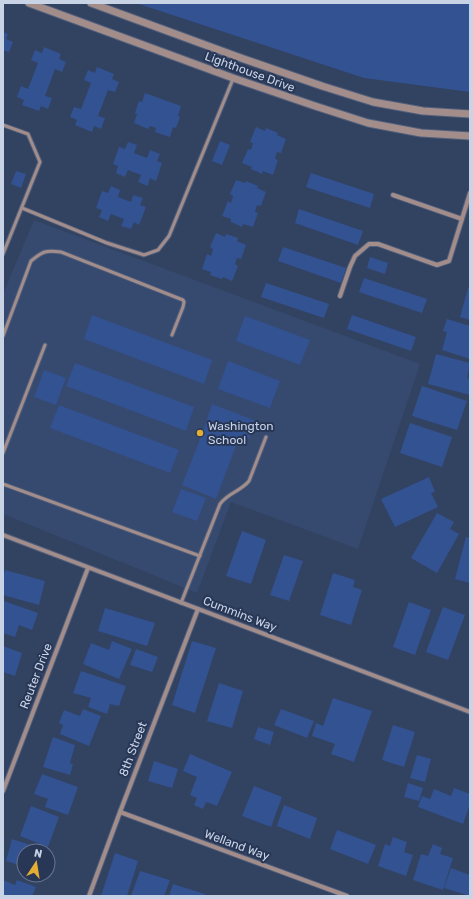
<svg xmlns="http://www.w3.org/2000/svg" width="473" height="899" font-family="Rubik,sans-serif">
<rect width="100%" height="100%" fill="#324261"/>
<!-- built -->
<polygon fill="#36496f" points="34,220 420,364 358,549 231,502 197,593 3,514 3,294"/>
<!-- building -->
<g fill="#335292">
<polygon points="136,3 470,3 470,92 364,78"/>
<polygon points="3,32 8,34 6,39 13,42 9,52 3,50"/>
<polygon points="44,47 61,54 59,59 66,62 62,72 55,69 45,96 52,98 48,109 41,106 39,111 22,105 24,100 17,97 21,86 28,89 38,63 31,60 35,50 42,53"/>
<polygon points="97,67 114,74 112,79 119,82 115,92 108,90 98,116 105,118 101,129 94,126 92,132 75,125 77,120 70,117 74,107 81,109 91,83 84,80 88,70 95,73"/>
<polygon points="145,93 181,106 178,116 180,117 176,128 173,127 170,137 155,132 156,128 150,126 148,129 134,123 137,114 135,113 139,101 142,102"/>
<polygon points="256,127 265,131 266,128 278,133 277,135 286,139 281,153 277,152 275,159 278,160 273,175 263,171 262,174 251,169 252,167 242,163 248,149 251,150 253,143 250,142"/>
<polygon points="220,141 230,145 222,165 212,161"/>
<polygon points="128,142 137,145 134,153 147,158 150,150 160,154 157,161 162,163 156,181 150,178 148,186 138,182 141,175 128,170 125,177 116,173 118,166 113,164 119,147 125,149"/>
<polygon points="16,171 26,174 21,188 11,184"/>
<polygon points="311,173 374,194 370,208 306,187"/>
<polygon points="236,180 245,183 246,181 258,186 257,188 266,192 261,206 257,205 255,212 258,213 253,227 243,224 242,227 231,222 231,219 222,216 228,201 231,203 233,196 230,194"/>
<polygon points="111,186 120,190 118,197 131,202 133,195 143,198 140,205 146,207 139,225 134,222 131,229 121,226 124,219 111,214 108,221 99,217 102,210 96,208 102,191 108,193"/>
<polygon points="299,209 363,231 358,245 295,223"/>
<polygon points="216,233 225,237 226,234 238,238 237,241 246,245 241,259 237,258 235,264 238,266 232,281 223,277 222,279 210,275 211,272 202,269 207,254 211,256 213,249 210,247"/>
<polygon points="283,247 346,268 341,283 278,261"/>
<polygon points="370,257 388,263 385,274 367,268"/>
<polygon points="364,278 427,299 422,313 359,292"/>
<polygon points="266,283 329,304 324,318 261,297"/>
<polygon points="468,288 470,288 470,320 460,317"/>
<polygon points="92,315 212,360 204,384 84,339"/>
<polygon points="352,315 416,337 411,351 347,329"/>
<polygon points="245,316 310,340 300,365 236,341"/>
<polygon points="447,319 470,326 470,359 442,350 447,332 443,331"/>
<polygon points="436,354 470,363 467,378 470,379 470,395 428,384"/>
<polygon points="228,361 280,381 270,408 218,389"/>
<polygon points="75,363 194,407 186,431 66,386"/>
<polygon points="44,370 66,378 56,405 34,397"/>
<polygon points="422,386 467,401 457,430 412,416"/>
<polygon points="212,404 256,421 249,439 240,435 216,499 182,485 202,434"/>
<polygon points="59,405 179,450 170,473 50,428"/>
<polygon points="410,423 452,437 442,467 400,453"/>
<polygon points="429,477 435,492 431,493 438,507 395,527 381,499"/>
<polygon points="181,489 206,498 197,521 172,512"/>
<polygon points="437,513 454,522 450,529 459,534 437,573 411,558"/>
<polygon points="242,531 266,540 251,584 226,576"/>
<polygon points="466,537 470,538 470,583 455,579"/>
<polygon points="284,555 303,561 289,601 270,595"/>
<polygon points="5,570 45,581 39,605 3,595 3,578"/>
<polygon points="333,573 355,580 353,587 362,590 351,625 320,615"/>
<polygon points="4,601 38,613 32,630 19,625 15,637 3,633"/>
<polygon points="409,602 431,610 415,655 393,647"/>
<polygon points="443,607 465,615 448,660 426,652"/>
<polygon points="105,608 155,623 147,646 98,631"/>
<polygon points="112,641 132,649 119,679 83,664 91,643 109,650"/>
<polygon points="192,641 216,648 195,713 172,705"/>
<polygon points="3,646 22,653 15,676 3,672"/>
<polygon points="136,649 158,657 152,672 130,665"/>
<polygon points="81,671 126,686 119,706 110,704 107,714 88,707 91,698 73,693"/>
<polygon points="219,683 243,691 232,728 207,721"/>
<polygon points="333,698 372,711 354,762 331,754 335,744 312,736 316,723 323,726"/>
<polygon points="83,709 101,716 89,746 60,734 63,725 59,723 64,710 80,716"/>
<polygon points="281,709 314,721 307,738 274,725"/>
<polygon points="393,725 415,732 404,767 382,760"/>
<polygon points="258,727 274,732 270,745 254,739"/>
<polygon points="53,737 75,745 70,763 73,764 70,775 43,767"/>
<polygon points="190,754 232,772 217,806 206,802 203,809 194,805 197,798 190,795 197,777 183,771"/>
<polygon points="417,755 431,759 425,782 410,778"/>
<polygon points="154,761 178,769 172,788 148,781"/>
<polygon points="42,774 78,787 68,815 45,807 48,799 34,794"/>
<polygon points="408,783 423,788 419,801 404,797"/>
<polygon points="254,786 282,797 271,827 242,816"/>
<polygon points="454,788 470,794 470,804 463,824 418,807 422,796 430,799 434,789 451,796"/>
<polygon points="284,805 317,818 310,839 277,826"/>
<polygon points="31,806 59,817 48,847 20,836"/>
<polygon points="337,830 376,845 368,864 330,849"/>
<polygon points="393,837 407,842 404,852 413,855 406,876 378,866 385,844 390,846"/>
<polygon points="12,839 49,851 24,851 24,875 42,875 40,882 20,875 22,866 6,861"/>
<polygon points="433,844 442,848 440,854 453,858 443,890 413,880 421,854 428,856"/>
<polygon points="115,853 138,861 127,896 101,896"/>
<polygon points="451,868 470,875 470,896 444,888"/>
<polygon points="140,871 170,880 164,896 131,896"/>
<polygon points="3,880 15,885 17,880 36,887 32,896 3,896"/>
<polygon points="173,884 205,894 205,896 169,896"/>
</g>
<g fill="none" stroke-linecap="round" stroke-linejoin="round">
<defs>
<g id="service">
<polyline points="3,125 28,134 40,162 3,254"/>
<polyline points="22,208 107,243 144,255 158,250 169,236 233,79"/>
<path d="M3,336L31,261C43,251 46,250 61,252L183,300L184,302L183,307L172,335"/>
<polyline points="3,453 45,345"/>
<polyline points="3,484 200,556"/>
<path d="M181,603L220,504C228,493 241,491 249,481L266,437"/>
</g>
<g id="minor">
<polyline points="393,195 462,219"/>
<polyline points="340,296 350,267 355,256 369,244 378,244 437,265 449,261 470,193"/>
<polyline points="3,535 470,712"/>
<polyline points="3,791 88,568"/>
<polyline points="120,812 347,896"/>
<polyline points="89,896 120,812 198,609"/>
</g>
<g id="tertiary">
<polyline points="29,3 233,78 315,106 368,123 421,133 470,136"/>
<polyline points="91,3 241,58 322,86 373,102 423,111 470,114"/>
</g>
</defs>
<!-- service casing -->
<use href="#service" stroke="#505f7c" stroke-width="5"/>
<!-- minor casing -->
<use href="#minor" stroke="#505f7c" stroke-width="6"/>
<!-- tertiary casing -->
<use href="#tertiary" stroke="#505f7c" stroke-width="9"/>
<!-- service -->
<use href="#service" stroke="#a28d8b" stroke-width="3"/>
<!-- minor -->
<use href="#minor" stroke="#a28d8b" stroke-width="4"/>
<!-- tertiary -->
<use href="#tertiary" stroke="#a28d8b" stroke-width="7"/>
</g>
<!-- markers -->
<circle fill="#e4ae35" stroke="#283756" stroke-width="1.5" cx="200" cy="433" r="4"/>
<g text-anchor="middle" stroke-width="4" stroke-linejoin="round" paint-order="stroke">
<!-- street labels -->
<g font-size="12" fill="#c8d3e6" stroke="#283756">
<text transform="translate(250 72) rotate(20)" y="4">Lighthouse Drive</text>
<text transform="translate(240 614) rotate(21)" y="4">Cummins Way</text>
<text transform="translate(36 676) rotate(-69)" y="4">Reuter Drive</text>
<text transform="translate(133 749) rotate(-69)" y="4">8th Street</text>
<text transform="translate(237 845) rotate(20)" y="4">Welland Way</text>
</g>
<!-- poi labels -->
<g font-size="12" fill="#c8d3e6" stroke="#283756" text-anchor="start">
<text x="208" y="430">Washington<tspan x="208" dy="14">School</tspan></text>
</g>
</g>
<!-- border -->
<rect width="473" height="899" fill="none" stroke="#c8d3e6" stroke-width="8"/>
<!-- north arrow -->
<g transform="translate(36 863) rotate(12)"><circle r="19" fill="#283756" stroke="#687590"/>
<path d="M0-3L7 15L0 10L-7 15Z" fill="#e4ae35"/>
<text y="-6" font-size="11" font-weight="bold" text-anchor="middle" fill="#c8d3e6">N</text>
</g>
</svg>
